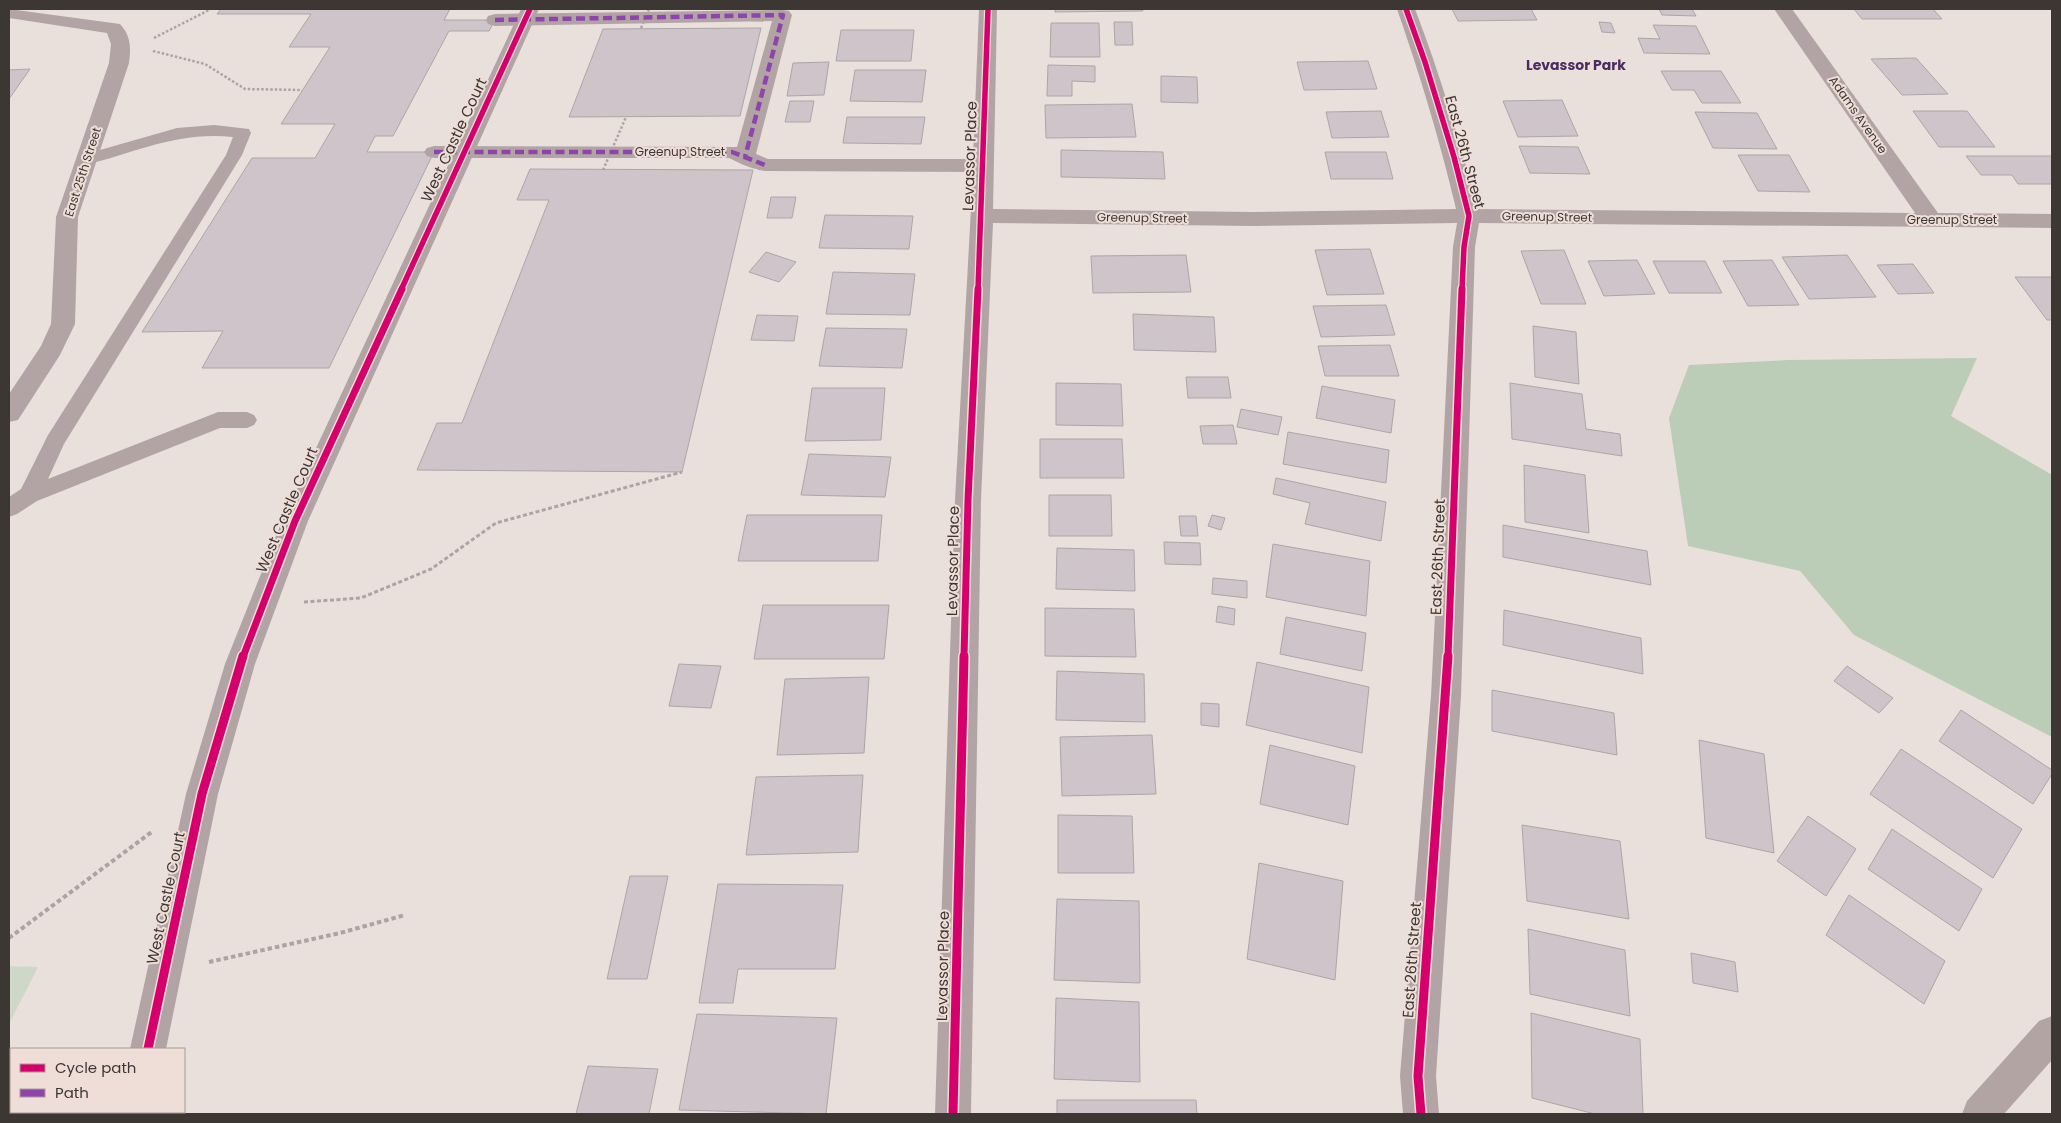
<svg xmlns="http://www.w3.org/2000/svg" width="2061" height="1123" font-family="Poppins,sans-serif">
<rect width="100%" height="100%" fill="#e9e0dc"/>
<!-- green -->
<polygon fill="#ced8c9" points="9,966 38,967 9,1024"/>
<!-- forest -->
<polygon fill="#bbccb7" points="1977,358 1951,416 2052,475 2052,737 1854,635 1800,571 1688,546 1669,418 1689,365 1789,360"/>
<!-- building -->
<g fill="#cfc4c9" stroke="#aca6a7">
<polygon points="221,9 450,9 444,20 495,20 489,31 449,31 393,136 375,136 367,152 434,152 329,368 202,368 223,331 142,332 252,158 315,158 335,124 281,124 330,47 289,47 311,14 217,14"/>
<polygon points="1055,9 1142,9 1143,11 1055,12"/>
<polygon points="1452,9 1531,9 1537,20 1458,21"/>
<polygon points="1659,9 1692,9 1696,16 1662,15"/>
<polygon points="1854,9 1933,9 1942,19 1862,19"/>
<polygon points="1114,22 1132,22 1133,45 1115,45"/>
<polygon points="1599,22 1611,23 1615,33 1602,32"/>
<polygon points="1051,23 1099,23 1100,57 1050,57"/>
<polygon points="1653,25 1696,26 1710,54 1644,53 1638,38 1660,39"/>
<polygon points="761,28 740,116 569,117 603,29"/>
<polygon points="841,30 914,30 911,61 836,61"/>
<polygon points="1916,58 1948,94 1902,95 1871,59"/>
<polygon points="1368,61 1377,89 1304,90 1297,62"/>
<polygon points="829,62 824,95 787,96 793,63"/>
<polygon points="1048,65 1095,66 1095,82 1072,81 1072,96 1047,96"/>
<polygon points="30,69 9,99 9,70"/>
<polygon points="855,70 926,70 922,102 850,101"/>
<polygon points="1661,71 1721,71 1741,103 1702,103 1694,90 1672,90"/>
<polygon points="1161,76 1197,77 1198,103 1161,102"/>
<polygon points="1562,100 1578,136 1518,137 1503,101"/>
<polygon points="790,101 814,101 810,122 785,122"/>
<polygon points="1132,104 1136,137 1046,138 1045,105"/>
<polygon points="1381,111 1389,137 1332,138 1326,112"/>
<polygon points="1913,111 1967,111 1995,147 1939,147"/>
<polygon points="1695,112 1757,113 1777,149 1713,148"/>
<polygon points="847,117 925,117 921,144 843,143"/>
<polygon points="1519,146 1578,147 1590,174 1530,173"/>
<polygon points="1061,150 1163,152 1165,179 1061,177"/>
<polygon points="1325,152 1386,152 1393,179 1331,179"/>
<polygon points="1738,155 1789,155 1810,192 1758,191"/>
<polygon points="1966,156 2052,156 2052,184 2018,184 2012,175 1981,175"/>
<polygon points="530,169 753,170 682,472 417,470 437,423 462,423 549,200 517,200"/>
<polygon points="771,197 796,197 792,218 767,218"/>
<polygon points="825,215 913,216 909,249 819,248"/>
<polygon points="1370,249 1384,294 1327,295 1315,250"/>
<polygon points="1564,250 1586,304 1541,304 1521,251"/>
<polygon points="766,252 796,262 779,282 749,272"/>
<polygon points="1186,255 1191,292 1093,293 1091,256"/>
<polygon points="1847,255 1876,297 1809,299 1782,257"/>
<polygon points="1637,260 1655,294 1604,296 1588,261"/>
<polygon points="1772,260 1799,305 1748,306 1723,261"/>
<polygon points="1653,261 1705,261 1722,293 1669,293"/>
<polygon points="1913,264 1934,293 1898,294 1877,265"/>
<polygon points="833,272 915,274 910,315 826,314"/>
<polygon points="2015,277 2052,277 2052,320 2047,320"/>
<polygon points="1386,305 1395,335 1321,337 1313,306"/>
<polygon points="1133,314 1214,317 1216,352 1134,350"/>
<polygon points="757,315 798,316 794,341 751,340"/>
<polygon points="1533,326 1576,332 1579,384 1535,377"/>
<polygon points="826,328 907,329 902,368 819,366"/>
<polygon points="1390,345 1399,376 1325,376 1318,346"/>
<polygon points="1186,377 1228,377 1231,398 1188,398"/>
<polygon points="1056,383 1121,384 1123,426 1056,425"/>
<polygon points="1510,383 1582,394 1586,429 1620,434 1622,456 1512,439"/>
<polygon points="1322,386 1395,400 1391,433 1316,418"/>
<polygon points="812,388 885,388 881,440 805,441"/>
<polygon points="1241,409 1282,417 1278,435 1237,427"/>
<polygon points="1233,425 1237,444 1203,444 1200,426"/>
<polygon points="1288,432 1389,450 1386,483 1283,464"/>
<polygon points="1040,439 1122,439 1124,478 1040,478"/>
<polygon points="809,454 891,457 885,497 801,495"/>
<polygon points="1524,465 1585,475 1589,533 1525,522"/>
<polygon points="1276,478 1386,502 1381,541 1305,524 1310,503 1273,494"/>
<polygon points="1049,495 1111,495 1112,536 1049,536"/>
<polygon points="747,515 882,515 878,561 738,561"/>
<polygon points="1212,515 1225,518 1221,530 1208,526"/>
<polygon points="1179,516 1196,516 1198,536 1181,536"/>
<polygon points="1503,525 1647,551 1651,585 1503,557"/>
<polygon points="1164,542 1200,543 1201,565 1165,564"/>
<polygon points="1273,544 1370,561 1366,616 1266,597"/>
<polygon points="1057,548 1134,550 1135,591 1056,589"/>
<polygon points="1213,578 1247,581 1247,598 1212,594"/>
<polygon points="763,605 889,605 884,659 754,659"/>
<polygon points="1218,606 1235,609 1234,625 1216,622"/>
<polygon points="1045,608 1134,609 1136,657 1045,656"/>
<polygon points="1504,610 1641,638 1643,674 1503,645"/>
<polygon points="1286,617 1366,633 1362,671 1280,654"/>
<polygon points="1257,662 1369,687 1362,753 1246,725"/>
<polygon points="679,664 721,666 711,708 669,706"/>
<polygon points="1847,666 1893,698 1879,713 1834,681"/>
<polygon points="1057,671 1144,674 1145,722 1056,720"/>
<polygon points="869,677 864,753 777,755 785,679"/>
<polygon points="1492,690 1614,713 1617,755 1492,731"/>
<polygon points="1201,703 1219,704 1219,727 1201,725"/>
<polygon points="1961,710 2052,770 2052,774 2033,804 1939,741"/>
<polygon points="1152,735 1156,794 1062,796 1060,737"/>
<polygon points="1699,740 1764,754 1774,853 1706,838"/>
<polygon points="1270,745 1355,766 1348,825 1260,804"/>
<polygon points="1901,749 2022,829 1993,878 1870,794"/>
<polygon points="863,775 858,852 746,855 756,777"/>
<polygon points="1058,815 1132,816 1134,873 1058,873"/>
<polygon points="1808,816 1856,849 1826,896 1777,861"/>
<polygon points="1522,825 1620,841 1629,919 1527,901"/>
<polygon points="1892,829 1982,889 1959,931 1868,869"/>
<polygon points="1259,863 1343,881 1335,980 1247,959"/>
<polygon points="630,876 668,876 647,979 607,979"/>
<polygon points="718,884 843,885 835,969 738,969 733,1003 699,1003"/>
<polygon points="1849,895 1945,961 1924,1004 1826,935"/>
<polygon points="1057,899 1139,901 1140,983 1054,980"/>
<polygon points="1528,929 1625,950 1630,1016 1530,994"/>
<polygon points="1691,953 1735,962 1738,992 1693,983"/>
<polygon points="1056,998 1139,1002 1140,1082 1054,1079"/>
<polygon points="1531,1013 1640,1039 1643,1114 1595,1114 1532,1098"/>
<polygon points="697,1014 837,1018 826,1114 679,1110"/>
<polygon points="588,1066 658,1069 649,1114 576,1114"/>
<polygon points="1057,1100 1196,1100 1197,1114 1057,1114"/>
</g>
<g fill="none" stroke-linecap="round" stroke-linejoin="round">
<!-- path-far2 -->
<g stroke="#aea3a3" stroke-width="2.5" stroke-dasharray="2.5 2" stroke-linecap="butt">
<polyline points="154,38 211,9"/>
<polyline points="153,51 205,64 245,89 302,90"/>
</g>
<!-- path-far1 -->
<polyline stroke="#aea3a3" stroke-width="3" stroke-dasharray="4 2.5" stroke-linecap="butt" points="304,602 361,598 431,569 496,523 682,472"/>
<!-- path -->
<g stroke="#aea3a3" stroke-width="4" stroke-dasharray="4.5 3" stroke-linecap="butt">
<polyline points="9,938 153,831"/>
<polyline points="209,962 340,933 405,915"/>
</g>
<!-- service -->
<path fill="#b2a4a5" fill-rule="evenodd" d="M214,125L249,129L251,133L242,155L64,444L48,479L218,412H247L254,415L257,420L254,425L247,428H220L37,501L17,514L9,517V497L21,489L48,435L226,155L233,137C178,131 137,152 85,165L79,164L77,160L79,156L177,128Z"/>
<!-- pedestrian -->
<path fill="#b2a4a5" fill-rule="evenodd" d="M783,10L789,11L792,15L756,154L768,159L771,164L768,169C755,172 742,164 729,158H434L427,156L424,152L427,148L434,146L737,147L772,21L495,26L488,24L486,20L488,16L495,14Z"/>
<!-- minor -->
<g fill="#b2a4a5" fill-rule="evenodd">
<path d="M9,9L120,24C131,36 131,47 129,63L78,217L75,324L60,355L18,420L9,422V394L41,346L51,324L56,217L109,63L111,44L107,33L9,18Z"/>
<polygon points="521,9 539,9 308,521 255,664 218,794 166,1049 130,1049 186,794 225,664 282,521"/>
<path d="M979,9H997L993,209L1254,212L1456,209C1440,141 1420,75 1397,9H1415C1440,74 1460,141 1478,209L1915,213L1774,9H1792L1938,213L2052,214V228L1479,223L1475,247L1461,696L1436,1076L1439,1114H1403L1400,1076L1431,696L1453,247L1457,223L1254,226L993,223L981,500L971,1114H935L955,500L973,172L765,171L758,170L755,165L758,160L765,159H973Z"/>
<rect x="111" y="1112" width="36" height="2"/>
</g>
<!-- secondary -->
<polygon fill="#b2a4a3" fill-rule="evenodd" points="2052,1016 2052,1060 2004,1114 1962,1114 1967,1101 2039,1021"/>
<!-- path-bridge -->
<g stroke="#aea3a3" stroke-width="2.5" stroke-dasharray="2.5 2" stroke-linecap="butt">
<polyline points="641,28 649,9"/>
<polyline points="603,170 626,117"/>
</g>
<!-- quiet -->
<g stroke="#8e44ad" stroke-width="4.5" stroke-dasharray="9 4.5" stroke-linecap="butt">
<polyline points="495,20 783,15 745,157"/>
<polyline points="434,152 732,152 765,165"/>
</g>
<defs>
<g id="cycleway-far2">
<polyline points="1406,9 1425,62 1454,157 1469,216 1464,247 1462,290"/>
<polyline points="401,290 530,9"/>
<polyline points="978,290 988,9"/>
</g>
<g id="cycleway-far1">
<polyline points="243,657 295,521 402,289"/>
<polyline points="964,657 968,500 978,289"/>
<polyline points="1448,657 1462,289"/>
</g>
<g id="cycleway">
<polyline points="148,1049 202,794 243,656"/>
<polyline points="953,1114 964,656"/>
<polyline points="1421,1114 1418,1076 1448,656"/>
</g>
</defs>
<!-- cycleway-far2 casing -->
<use href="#cycleway-far2" stroke="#eeded7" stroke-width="8"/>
<!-- cycleway-far1 casing -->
<use href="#cycleway-far1" stroke="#eeded7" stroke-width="10"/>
<!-- cycleway casing -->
<use href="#cycleway" stroke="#eeded7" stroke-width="12"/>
<!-- cycleway-far2 -->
<use href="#cycleway-far2" stroke="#d6006c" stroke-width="5.5"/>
<!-- cycleway-far1 -->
<use href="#cycleway-far1" stroke="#d6006c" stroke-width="7"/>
<!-- cycleway -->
<use href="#cycleway" stroke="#d6006c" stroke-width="9"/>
</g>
<g text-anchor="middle" stroke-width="4" stroke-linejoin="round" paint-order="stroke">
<!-- far-street labels -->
<g font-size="12" fill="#3d3734" stroke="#eeded7">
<text transform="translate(1858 115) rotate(55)" y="4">Adams Avenue</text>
<text x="680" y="156">Greenup Street</text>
<text transform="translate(83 172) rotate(-72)" y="4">East 25th Street</text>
<text transform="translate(1547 217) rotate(1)" y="4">Greenup Street</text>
<text transform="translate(1142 218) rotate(1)" y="4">Greenup Street</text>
<text x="1952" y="224">Greenup Street</text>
</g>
<!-- far-neighbourhood labels -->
<g font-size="14" font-weight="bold" fill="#482c66" stroke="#eeded7">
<text x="1576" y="70">Levassor Park</text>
</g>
<!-- street labels -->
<g font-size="15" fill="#3d3734" stroke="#eeded7">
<text transform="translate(454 140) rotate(-65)" y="5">West Castle Court</text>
<text transform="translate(1465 152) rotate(75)" y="5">East 26th Street</text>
<text transform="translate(970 156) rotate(-88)" y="5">Levassor Place</text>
<text transform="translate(287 510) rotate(-67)" y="5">West Castle Court</text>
<text transform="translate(1438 557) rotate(-88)" y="5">East 26th Street</text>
<text transform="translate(953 561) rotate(-89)" y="5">Levassor Place</text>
<text transform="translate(166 898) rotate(-78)" y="5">West Castle Court</text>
<text transform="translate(1412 960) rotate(-86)" y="5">East 26th Street</text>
<text transform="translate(943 966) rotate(-89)" y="5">Levassor Place</text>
</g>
</g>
<!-- border -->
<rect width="2061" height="1123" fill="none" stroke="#3d3734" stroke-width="20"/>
<!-- legend -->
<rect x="10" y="1048" width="175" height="65" fill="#eeded7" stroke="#a79b96"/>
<rect x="20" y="1064" width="25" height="8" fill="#d6006c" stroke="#a79b96"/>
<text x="55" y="1073" font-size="15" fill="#3d3734">Cycle path</text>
<rect x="20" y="1089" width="25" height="8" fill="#8e44ad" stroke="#a79b96"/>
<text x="55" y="1098" font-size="15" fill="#3d3734">Path</text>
</svg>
